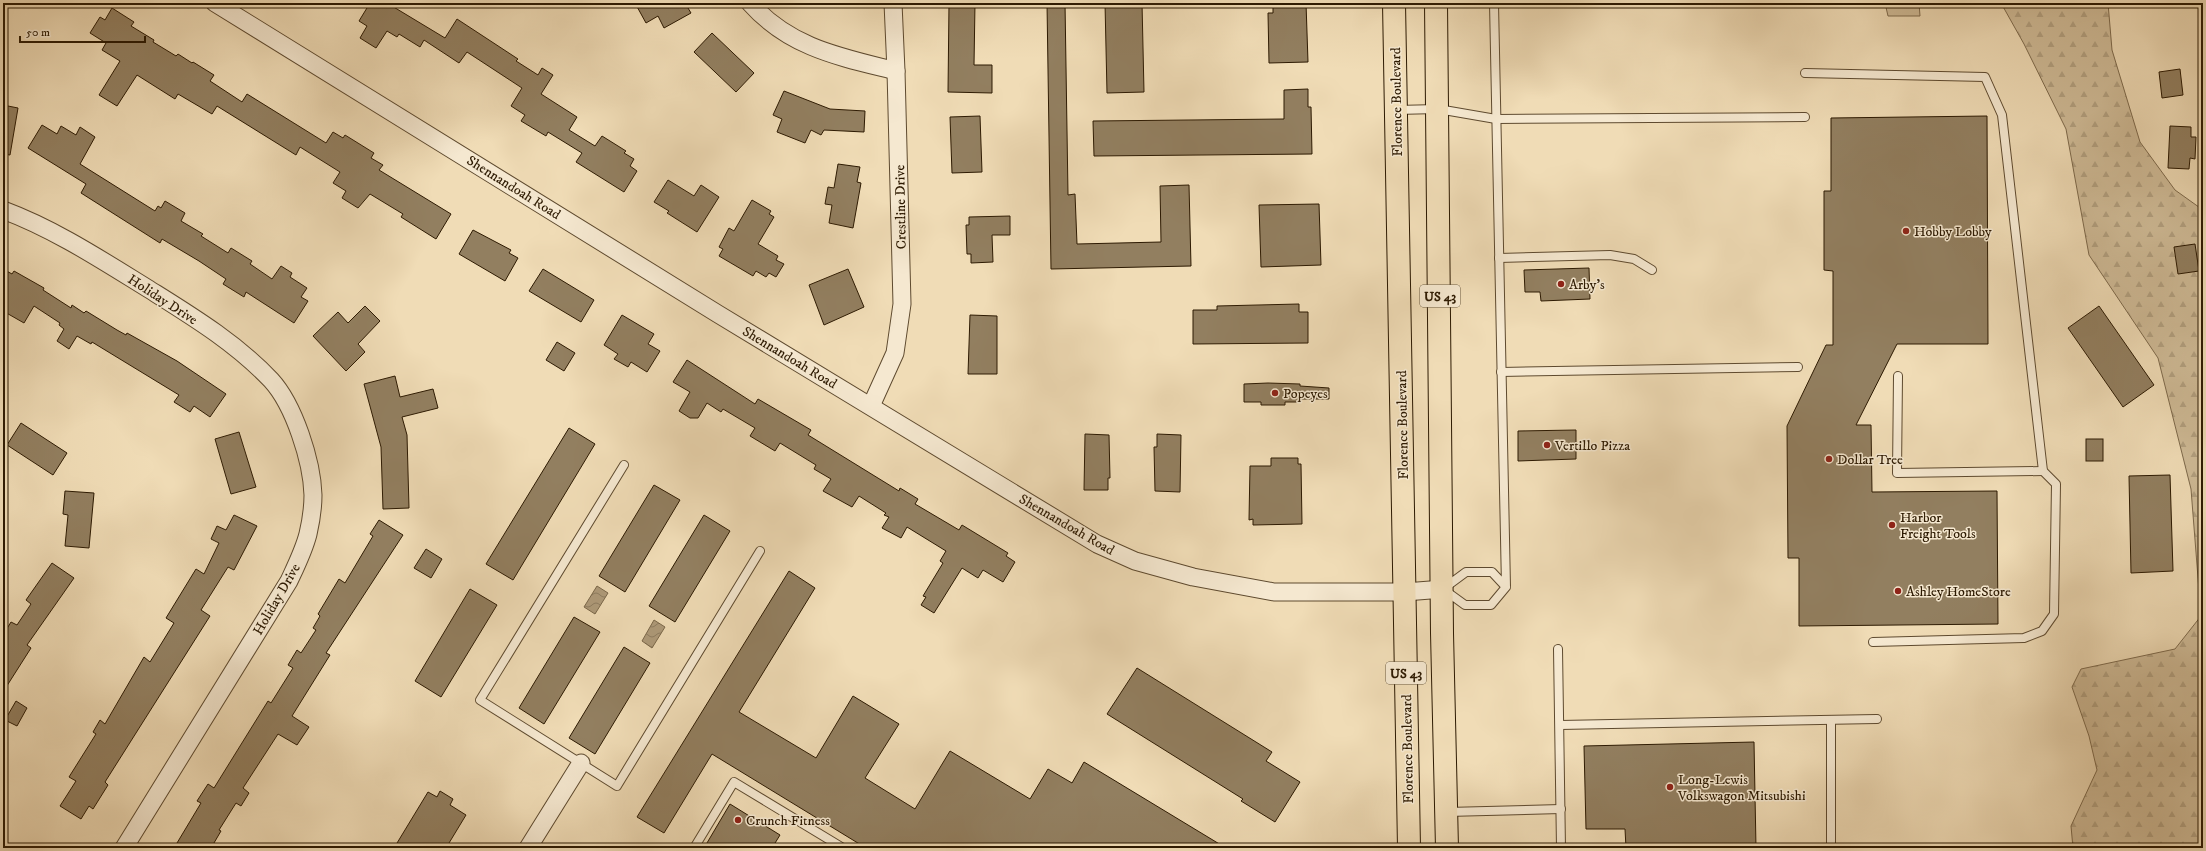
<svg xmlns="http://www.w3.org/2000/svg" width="2206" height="851" font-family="'IM FELL DW Pica',serif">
<defs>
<pattern id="forest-firs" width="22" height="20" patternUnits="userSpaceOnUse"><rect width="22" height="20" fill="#cfbb97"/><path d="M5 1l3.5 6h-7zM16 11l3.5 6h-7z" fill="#b2a080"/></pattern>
<pattern id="water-waves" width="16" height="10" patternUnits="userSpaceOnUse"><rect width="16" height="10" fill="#ae9a79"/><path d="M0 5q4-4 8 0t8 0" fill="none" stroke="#8e7d61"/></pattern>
</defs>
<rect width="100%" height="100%" fill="#f0dcb6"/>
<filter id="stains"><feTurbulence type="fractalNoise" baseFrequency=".005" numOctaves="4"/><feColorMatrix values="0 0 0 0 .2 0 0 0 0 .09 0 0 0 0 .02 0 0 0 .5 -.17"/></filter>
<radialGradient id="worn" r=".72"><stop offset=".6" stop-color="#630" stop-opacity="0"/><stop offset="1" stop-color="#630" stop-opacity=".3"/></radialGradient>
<!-- forest -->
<polygon fill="url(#forest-firs)" stroke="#7e6a4c" points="2001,3 2108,3 2112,50 2140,142 2175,190 2203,210 2203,848 2073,848 2071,826 2097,770 2089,736 2072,687 2081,669 2175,649 2201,616 2191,489 2158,358 2089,255 2066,129 2024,44"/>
<!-- park -->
<polygon fill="#cfbb97" stroke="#7e6a4c" points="1885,3 1919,3 1920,16 1888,16"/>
<!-- water -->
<g fill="url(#water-waves)" stroke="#7a6749">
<polygon points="597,586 608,593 595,614 584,607"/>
<polygon points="654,620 665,627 652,648 642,641"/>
</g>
<!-- building -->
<g fill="#927f60" stroke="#2d1a02">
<polygon points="370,3 387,3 445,38 457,19 518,59 516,61 538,75 542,68 553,75 541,94 577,117 569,130 595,146 602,136 626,151 624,153 634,159 630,166 637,171 624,192 576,162 582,153 548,132 546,136 521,121 525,115 511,106 522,88 467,52 459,63 424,40 420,47 399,34 397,37 387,31 376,48 360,38 367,26 359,21"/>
<polygon points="635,3 685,3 691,13 664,28 658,16 646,23"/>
<polygon points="949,3 975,3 974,65 992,65 992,93 948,92"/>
<polygon points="1047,3 1065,3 1068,195 1075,194 1077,244 1161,242 1160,186 1189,185 1191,266 1051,269"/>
<polygon points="1105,3 1142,3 1144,92 1107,93"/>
<polygon points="1273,3 1306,3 1308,62 1269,63 1268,13 1273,13"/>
<polygon points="112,8 134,22 131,26 154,40 153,42 176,56 178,54 192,63 193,62 214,75 210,81 242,102 247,94 326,143 333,132 343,138 345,135 374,153 371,158 383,165 379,170 451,214 436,239 401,217 403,214 370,194 358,208 342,198 346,191 333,183 340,172 300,147 296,155 217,106 212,114 178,94 175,99 137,75 117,106 99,95 120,61 102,50 106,43 90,33 100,17 105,20"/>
<polygon points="712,33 754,73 736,92 694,52"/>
<polygon points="2180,69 2183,95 2162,98 2159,72"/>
<polygon points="1308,89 1308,107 1311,107 1312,154 1094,156 1093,121 1284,119 1284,90"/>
<polygon points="784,91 830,109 865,111 864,132 824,130 821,135 811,130 805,143 777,132 782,119 773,115"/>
<polygon points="3,105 18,108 10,155 3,154"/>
<polygon points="980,116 982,172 952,173 950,117"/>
<polygon points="1987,116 1988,344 1897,344 1856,425 1871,425 1872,492 1997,491 1998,624 1799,626 1799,558 1788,558 1787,426 1826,345 1833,345 1833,271 1824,270 1824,191 1831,191 1831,118"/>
<polygon points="42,125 57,134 61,126 76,135 80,127 95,137 80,164 155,211 158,206 161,208 165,201 185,213 181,221 203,234 201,236 228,253 231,248 252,261 250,264 272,279 281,266 292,273 290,277 307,288 301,297 308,301 294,323 246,292 244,297 223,284 226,279 199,261 162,239 160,243 81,193 86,184 28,148"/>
<polygon points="2170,126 2191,127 2191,137 2196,137 2195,159 2190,158 2189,169 2168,168"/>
<polygon points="838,164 860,167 857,182 861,183 853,228 829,223 832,205 825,204 828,187 834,188"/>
<polygon points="668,180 694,196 701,185 719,197 697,232 667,213 669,211 654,202"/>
<polygon points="752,200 771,211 769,214 774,217 758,244 778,256 776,260 784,264 776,277 769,273 766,277 756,271 753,276 719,256 723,249 719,247 729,228 734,231"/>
<polygon points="1319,204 1321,265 1261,267 1259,205"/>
<polygon points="1010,216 1010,235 992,235 993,262 971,263 971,254 967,254 966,225 969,225 969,217"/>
<polygon points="473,230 511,250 509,253 518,258 505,281 459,254"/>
<polygon points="2195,244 2199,271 2178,274 2174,247"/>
<polygon points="1589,268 1590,299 1541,301 1540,292 1525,292 1524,270"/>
<polygon points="3,269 12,274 14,271 44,288 43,290 71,308 72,305 84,313 86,311 117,330 126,335 127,333 177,361 226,394 210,417 194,406 190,412 174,402 179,395 92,342 91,344 77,336 69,349 57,341 64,329 59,325 60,323 34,306 24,323 3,311"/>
<polygon points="543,269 594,300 581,322 529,291"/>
<polygon points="848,269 864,307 824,325 809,285"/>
<polygon points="1299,304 1299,312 1308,312 1308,343 1193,344 1193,310 1217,310 1217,306"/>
<polygon points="365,306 380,321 358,344 365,352 346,371 313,336 338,312 348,323"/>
<polygon points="2099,306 2154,385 2123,407 2068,328"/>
<polygon points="622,315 654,334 648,344 660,351 647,372 631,362 628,367 614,359 618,354 604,345"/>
<polygon points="970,315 997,316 997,374 968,374"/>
<polygon points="557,342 575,353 564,371 546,360"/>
<polygon points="687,360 755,404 758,399 811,430 808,435 899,491 900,488 918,499 915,504 959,530 962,525 1008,553 1006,556 1015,562 1003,582 983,570 978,578 962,568 934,613 921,605 926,597 923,596 943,563 940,561 946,551 907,527 901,538 882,528 889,517 884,515 886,513 859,496 852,507 823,491 831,479 814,469 816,465 780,443 775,451 750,436 755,428 723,409 721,412 707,403 698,418 690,418 679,411 690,392 673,382"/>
<polygon points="395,376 400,397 433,389 438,408 402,417 407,435 409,508 383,509 381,447 364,384"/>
<polygon points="1268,383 1300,384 1300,386 1329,388 1329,399 1300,399 1300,402 1285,402 1285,405 1261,405 1261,402 1244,402 1244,384"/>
<polygon points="21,423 67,453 53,475 7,445"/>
<polygon points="569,428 595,444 513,580 486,564"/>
<polygon points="1576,430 1576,459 1518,461 1518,431"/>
<polygon points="239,432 256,487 231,494 215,439"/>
<polygon points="1085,434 1109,435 1110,478 1108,478 1108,490 1084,490"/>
<polygon points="1157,434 1181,435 1180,492 1155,491 1154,447 1157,447"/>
<rect x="2086" y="439" width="17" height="22"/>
<polygon points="1271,458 1298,458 1298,464 1301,464 1302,524 1253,525 1253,519 1249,520 1250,466 1271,466"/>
<polygon points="2170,475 2173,571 2131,573 2129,476"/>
<polygon points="654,485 680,500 625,592 599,576"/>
<polygon points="65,491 94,493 89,548 65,546 68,515 63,514"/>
<polygon points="234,515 257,526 234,570 228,567 201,610 210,616 105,782 108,785 93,809 89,806 81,819 60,806 76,781 69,777 96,734 93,732 100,720 105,724 144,657 150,662 174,623 166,618 196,569 204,574 219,543 211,539 217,526 226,530"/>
<polygon points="704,515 730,531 675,622 649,606"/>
<polygon points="379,520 403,535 326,653 330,655 292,716 309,727 297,745 278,734 243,788 249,793 241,806 236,803 219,830 221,831 211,848 174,848 201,803 197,801 208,784 214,788 268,701 271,703 293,668 288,665 297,650 301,653 316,630 313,628 320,616 318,614 339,579 345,583 373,536 370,534"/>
<polygon points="426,549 442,559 431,578 414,568"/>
<polygon points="52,563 74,578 27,645 31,648 3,692 3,635 11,622 17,625 31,604 26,600"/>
<polygon points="789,571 815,588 739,712 816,758 853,696 899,724 865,778 915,809 950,751 1030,799 1048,769 1072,783 1084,762 1226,848 866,848 712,754 664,833 637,817"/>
<polygon points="470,589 497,605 441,697 415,681"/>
<polygon points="574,617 600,632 544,724 519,708"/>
<polygon points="624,647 650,663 595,754 569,738"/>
<polygon points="1137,668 1272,752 1266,761 1300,782 1275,822 1241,801 1243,799 1107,714"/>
<polygon points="16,701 27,708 17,726 5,720"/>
<polygon points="1754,742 1756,848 1626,848 1625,829 1586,829 1584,746"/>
<polygon points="440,791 453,799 450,805 466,815 446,848 394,848 428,792 437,797"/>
<polygon points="730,804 780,835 772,848 704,848"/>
</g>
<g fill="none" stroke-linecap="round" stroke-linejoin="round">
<defs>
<g id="service">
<polyline points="1494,3 1506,587 1491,605 1465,605 1443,589 1466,572 1492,572 1506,587"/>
<polyline points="1805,73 1985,77 2002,115 2043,471 2056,484 2054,614 2042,631 2024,638 1873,642"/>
<polyline points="1396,110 1438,109 1496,119 1805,117"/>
<polyline points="1499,258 1610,255 1634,259 1652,270"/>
<polyline points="1501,372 1798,367"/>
<polyline points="1898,376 1897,473 2043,471"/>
<polyline points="624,465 480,700 617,786 760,551"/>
<polyline points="1558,649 1561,848"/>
<polyline points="1560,725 1877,719"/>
<polyline points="1447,812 1561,809"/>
<polyline points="694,848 734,782 843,848"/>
<polyline points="1831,848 1831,720"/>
</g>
<g id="minor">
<polyline points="215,3 718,314 1097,544 1135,561 1193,577 1274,592 1405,592 1443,589"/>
<path d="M750,3C790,48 840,57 896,71"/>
<path d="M3,210C54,229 100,259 147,288C190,315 235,342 271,380C294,405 312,461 313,495C313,507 311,521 308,534C304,550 296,566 289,581L124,848"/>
<polyline points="871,406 895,353 902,304 896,71 893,3"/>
<polyline points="528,848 581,763"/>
</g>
<g id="trunk">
<polyline points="1394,3 1409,848"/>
<polyline points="1436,3 1442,633 1447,848"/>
</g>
</defs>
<!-- service casing -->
<use href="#service" stroke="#5e4a2f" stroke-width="10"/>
<!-- minor casing -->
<use href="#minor" stroke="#5e4a2f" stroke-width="19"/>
<!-- trunk casing -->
<use href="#trunk" stroke="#2d1a02" stroke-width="24"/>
<!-- service -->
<use href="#service" stroke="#f5e8d0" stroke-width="8"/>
<!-- minor -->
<use href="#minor" stroke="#f5e8d0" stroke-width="17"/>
<!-- trunk -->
<use href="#trunk" stroke="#f0dcb6" stroke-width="22"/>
</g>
<!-- markers -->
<g fill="#8f2418" stroke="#f5e8d0" stroke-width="1.5">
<circle cx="1906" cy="231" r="4"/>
<circle cx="1561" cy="284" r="4"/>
<circle cx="1275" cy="393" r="4"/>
<circle cx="1547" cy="445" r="4"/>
<circle cx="1829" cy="459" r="4"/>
<circle cx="1892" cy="525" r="4"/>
<circle cx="1898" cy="591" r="4"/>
<circle cx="1670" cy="787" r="4"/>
<circle cx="738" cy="820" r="4"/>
</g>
<g text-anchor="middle" stroke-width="3" stroke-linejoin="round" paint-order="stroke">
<!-- shield labels -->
<g fill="#f5e8d0" stroke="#695840" stroke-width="1">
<rect x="1420" y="285" width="40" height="22" rx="3"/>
<rect x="1386" y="662" width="40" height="22" rx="3"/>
</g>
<g font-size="13" font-weight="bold" fill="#2d1a02">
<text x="1440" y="301">US 43</text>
<text x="1406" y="678">US 43</text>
</g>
<!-- street labels -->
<g font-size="14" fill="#2d1a02" stroke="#f5e8d0">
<text transform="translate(1396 102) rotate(-91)" y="5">Florence Boulevard</text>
<text transform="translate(514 187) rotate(32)" y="5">Shennandoah Road</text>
<text transform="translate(900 207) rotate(-91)" y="5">Crestline Drive</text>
<text transform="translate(163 299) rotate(33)" y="5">Holiday Drive</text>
<text transform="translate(790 357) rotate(31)" y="5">Shennandoah Road</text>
<text transform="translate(1402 425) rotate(-91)" y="5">Florence Boulevard</text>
<text transform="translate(1067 524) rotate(30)" y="5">Shennandoah Road</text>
<text transform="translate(276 599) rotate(-60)" y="5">Holiday Drive</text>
<text transform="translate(1407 749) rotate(-91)" y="5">Florence Boulevard</text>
</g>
<!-- poi labels -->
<g font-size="14" fill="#2d1a02" stroke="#f5e8d0" text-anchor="start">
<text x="1914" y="236">Hobby Lobby</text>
<text x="1569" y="289">Arby's</text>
<text x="1283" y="398">Popeyes</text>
<text x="1555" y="450">Vertillo Pizza</text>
<text x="1837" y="464">Dollar Tree</text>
<text x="1900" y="522">Harbor<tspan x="1900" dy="16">Freight Tools</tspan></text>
<text x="1906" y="596">Ashley HomeStore</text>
<text x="1678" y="784">Long-Lewis<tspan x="1678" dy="16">Volkswagon Mitsubishi</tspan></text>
<text x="746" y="825">Crunch Fitness</text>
</g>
</g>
<!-- margin -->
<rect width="2206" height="851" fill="none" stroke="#f0dcb6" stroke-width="16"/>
<rect x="4" y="4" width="2198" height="843" fill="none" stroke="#2d1a02" stroke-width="2"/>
<rect x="8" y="8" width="2190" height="835" fill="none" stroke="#2d1a02"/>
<!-- scale -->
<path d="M20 36v6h125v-6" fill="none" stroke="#2d1a02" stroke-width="2"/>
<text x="26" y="36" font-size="12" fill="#2d1a02" stroke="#f5e8d0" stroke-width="3" paint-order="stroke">50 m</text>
<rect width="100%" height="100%" filter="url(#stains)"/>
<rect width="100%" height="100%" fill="url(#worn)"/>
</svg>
